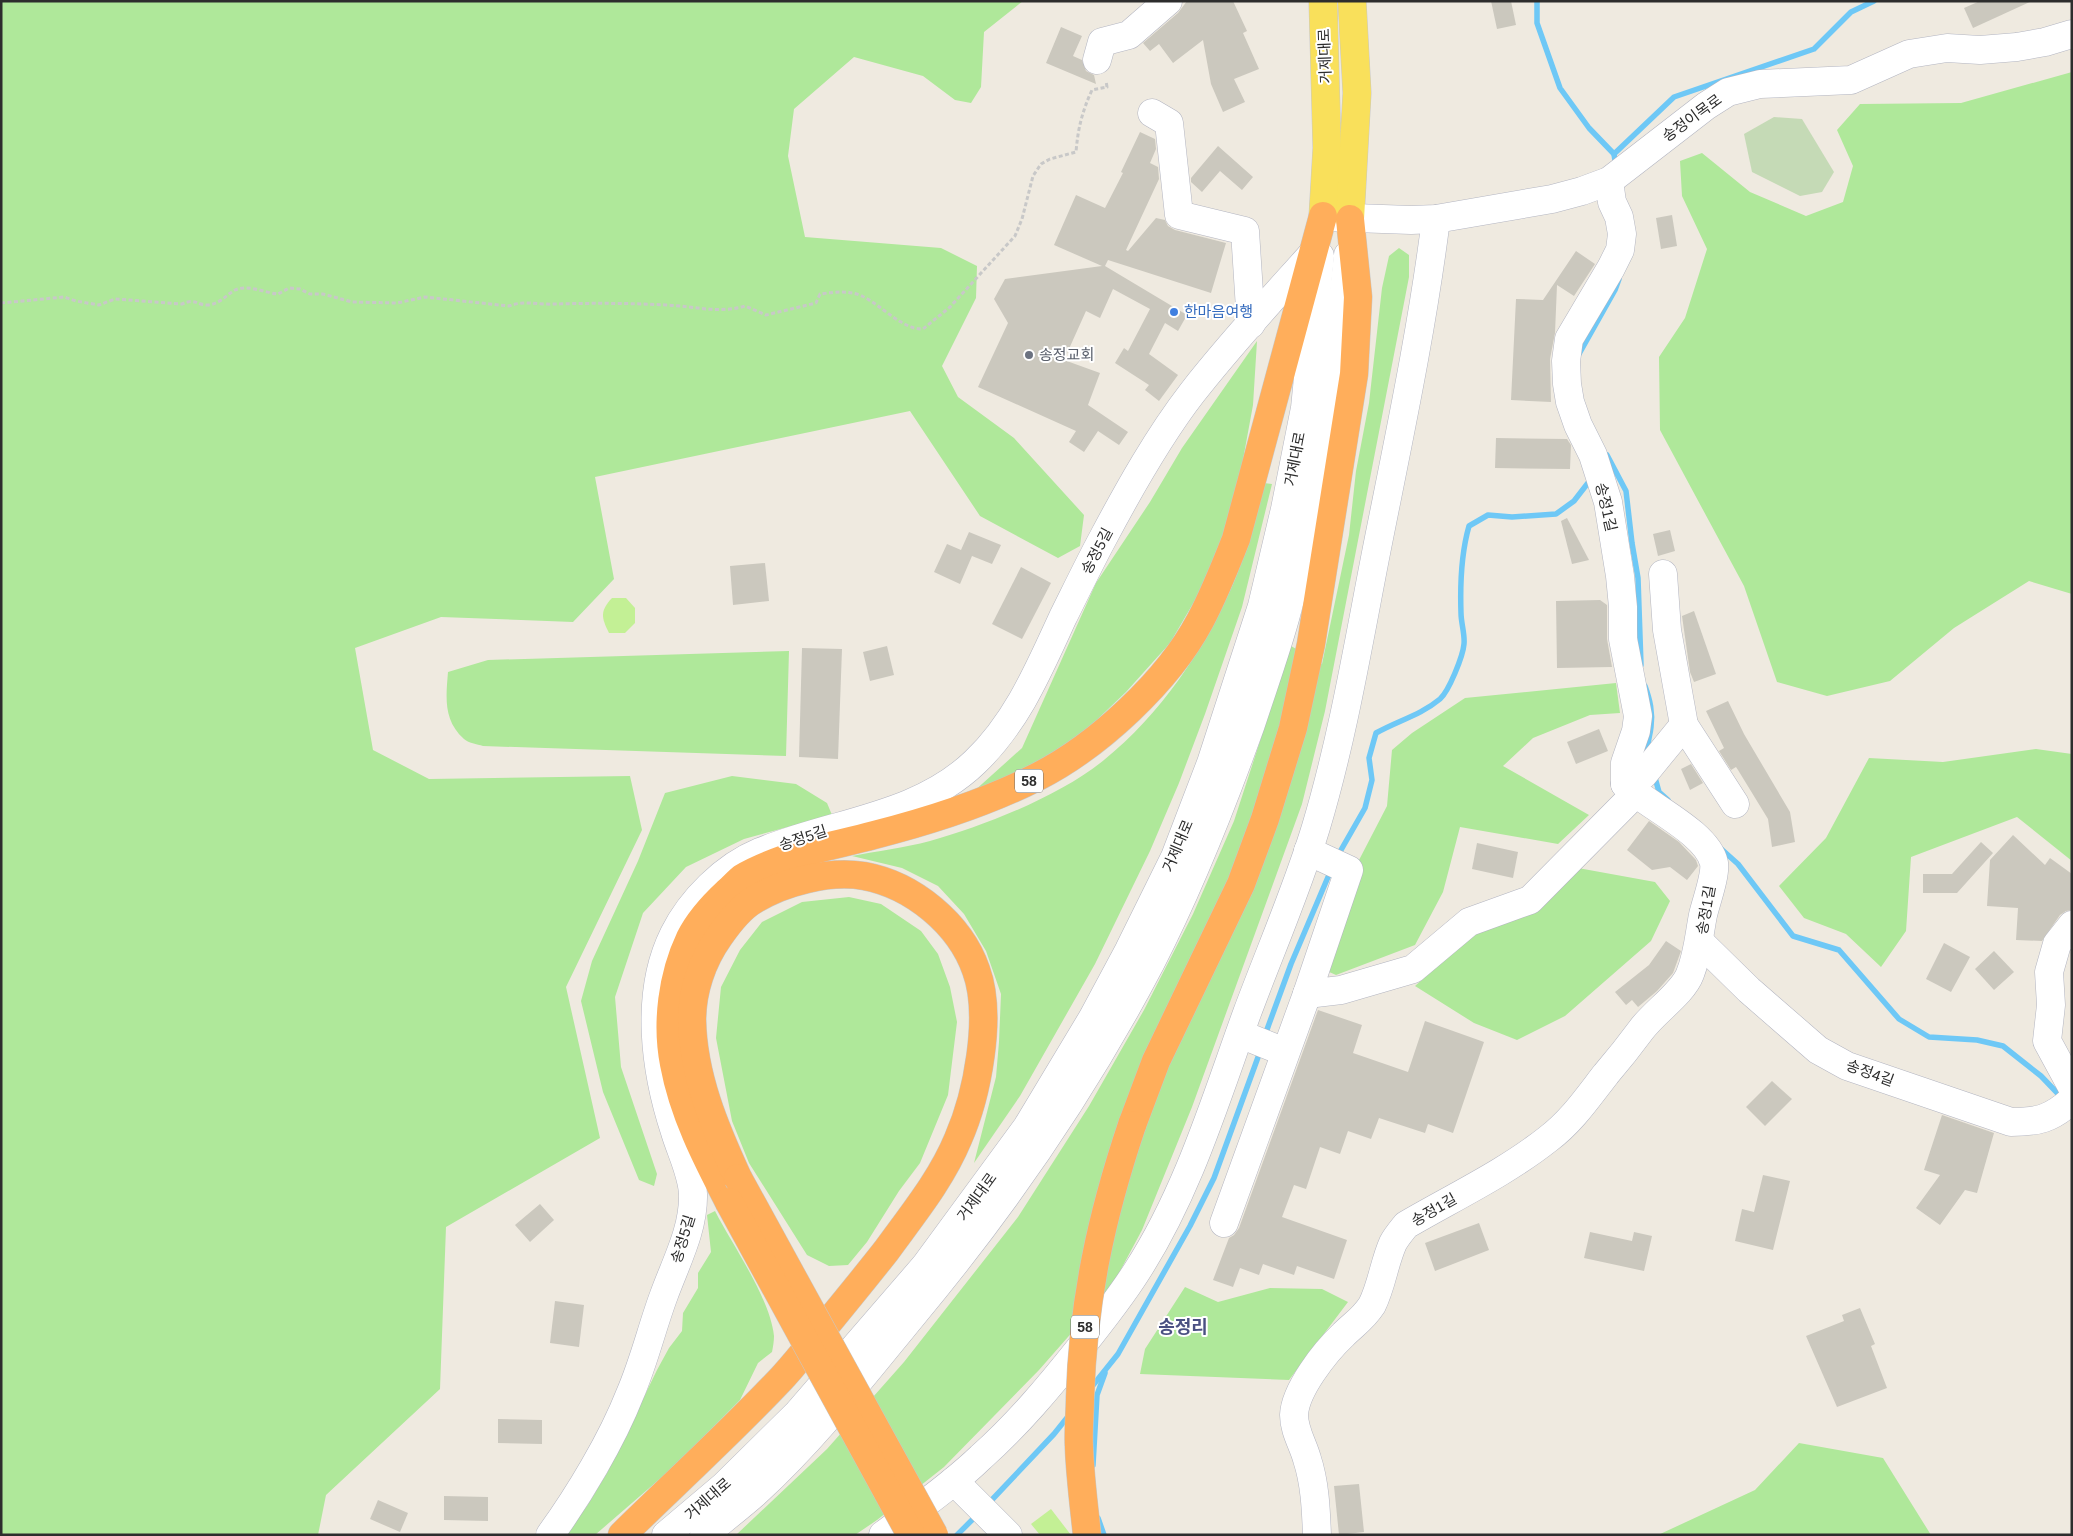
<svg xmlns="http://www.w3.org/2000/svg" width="2073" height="1536" font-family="Arial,'Noto Sans KR',sans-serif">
<rect width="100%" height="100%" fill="#efeae0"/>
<!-- green -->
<g fill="#afe89a">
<polygon points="1,1 1023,1 984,32 981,87 971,103 955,100 923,76 854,57 794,109 788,156 805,237 941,248 977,266 976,298 942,366 958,397 1014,438 1084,515 1080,546 1058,558 980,516 910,411 595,477 614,579 573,622 441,617 355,648 373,750 429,779 630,776 642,830 566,987 600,1138 446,1227 440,1389 326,1495 318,1535 1,1535"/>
<polygon points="2072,72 2072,594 2029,581 1954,628 1890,681 1827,696 1777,682 1744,586 1660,430 1659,357 1685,318 1707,249 1682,196 1680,161 1702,153 1750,192 1806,216 1843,202 1853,166 1837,130 1860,104 1961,103"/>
<polygon points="1399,248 1409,255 1409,277 1325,711 1302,804 1192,1107 1142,1230 1111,1288 1039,1370 944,1467 877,1520 855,1535 736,1535 827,1449 904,1362 1018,1217 1089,1106 1144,1010 1193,914 1234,821 1291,646 1322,664 1349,535 1356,471 1369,403 1382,288 1389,256"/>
<polygon points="1257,341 1253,405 1240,476 1227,530 1205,583 1170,643 1126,692 1082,734 1034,766 972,793 1022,748 1096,583 1150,502 1182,448"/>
<path d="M1264,483L1272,484L1242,607L1205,714L1179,783L1150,851L1095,964L1020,1096L974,1163L996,1077L999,1042L1001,994L986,951L964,914L938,886L902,868L852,856C877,851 904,848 930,841C984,826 1060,796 1104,760C1160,715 1204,650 1233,584C1247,552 1255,517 1264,483Z"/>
<path d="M789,651L786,756L483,746C477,744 468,743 464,739C443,720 446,697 448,672L488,660Z"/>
<polygon points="1616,683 1620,713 1590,715 1533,738 1503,766 1589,815 1558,844 1460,827 1443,892 1415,945 1336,975 1327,971 1358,862 1387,806 1392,750 1412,733 1465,698"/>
<polygon points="2036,749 2072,754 2072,861 2017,817 1911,857 1906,931 1881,967 1846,934 1804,918 1779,886 1826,838 1869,758 1943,762"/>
<polygon points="732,776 796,784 827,803 832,815 744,839 686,867 643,913 615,997 621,1067 657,1174 654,1186 639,1180 603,1092 581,1001 592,961 638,861 665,793"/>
<polygon points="1578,868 1655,882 1670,901 1651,941 1565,1016 1517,1040 1474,1023 1415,986 1470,937 1532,911"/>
<polygon points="849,897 881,904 921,931 938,954 950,987 957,1022 948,1095 920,1163 899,1191 867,1242 848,1265 829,1266 807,1255 749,1163 732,1121 716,1038 721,987 740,950 762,922 802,902"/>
<path d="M715,1211C733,1246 770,1298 774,1336C774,1341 773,1347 772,1352L758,1363L740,1400L677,1464L595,1535H565L587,1506L607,1473L657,1370L669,1348L682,1331L683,1313L698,1288V1273L711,1252L707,1215Z"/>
<polygon points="1185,1287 1218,1302 1270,1288 1322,1289 1348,1302 1289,1380 1140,1374 1145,1349"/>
<polygon points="1799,1443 1883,1458 1931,1535 1658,1535 1755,1490"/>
</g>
<!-- cemetery -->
<polygon fill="#c5dab6" points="1774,117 1802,119 1834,172 1822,192 1800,196 1752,172 1744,134"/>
<!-- pitch -->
<g fill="#c3f095">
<path d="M612,598H626L635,608V623L625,633H609C601,617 600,611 612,598Z"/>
<polygon points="1051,1509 1071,1535 1040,1535 1031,1524"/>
</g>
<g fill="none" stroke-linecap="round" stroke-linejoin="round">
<!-- stream -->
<g stroke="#6ec8f6" stroke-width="5.5">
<polyline points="1537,1 1537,23 1560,88 1589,128 1614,154 1616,167"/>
<polyline points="1614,154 1674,97 1814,49 1851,12 1874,1"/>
<polyline points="1579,354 1615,290 1619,279"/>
<polyline points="1607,455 1626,491 1632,543 1638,578 1641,665"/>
<path d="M1645,686C1650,700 1653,712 1651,727C1650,737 1646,745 1648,756"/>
<polyline points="1654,774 1659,792 1668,800"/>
<polyline points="1719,847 1738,864 1793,936 1839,950 1899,1019 1929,1037 1977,1040 2003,1046 2041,1076 2063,1099"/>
<path d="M1337,857L1365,808L1372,780L1369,758L1376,733C1397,721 1421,715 1440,699C1449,691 1463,656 1464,644C1465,634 1461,623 1461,613C1460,584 1461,554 1469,526L1488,515L1512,517L1556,514L1574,501L1591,479"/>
<polyline points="1265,1035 1291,964 1331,870"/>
<polyline points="1090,1389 1118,1354 1190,1226 1214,1178 1261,1049"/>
<polyline points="1093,1465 1097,1395 1105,1373"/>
<polyline points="987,1505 1054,1434 1070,1414"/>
<polyline points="1098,1518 1104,1535"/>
<polyline points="957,1535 977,1515"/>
</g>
</g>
<!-- building -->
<g fill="#cbc8be">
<polygon points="1187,1 1233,1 1247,31 1243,33 1259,69 1234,79 1245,102 1223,112 1211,84 1203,40 1173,63 1159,44 1150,51 1143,43 1178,13"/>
<polygon points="1491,1 1511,1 1516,25 1497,29"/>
<polygon points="1980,1 2032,1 1973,28 1964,8"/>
<polygon points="1061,27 1082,36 1073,56 1082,60 1086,71 1094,75 1096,84 1046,63"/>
<polygon points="1140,132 1155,139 1156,149 1150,163 1158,167 1159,179 1126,250 1128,251 1156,218 1165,220 1168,226 1175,230 1226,243 1211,293 1108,260 1105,266 1187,315 1178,331 1165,323 1149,354 1178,375 1159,401 1145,390 1149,385 1115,363 1124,348 1128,351 1150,309 1113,289 1100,318 1086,311 1064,360 1100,373 1088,405 1128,432 1119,445 1098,431 1084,452 1069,442 1076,431 978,387 1008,323 994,299 1005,279 1102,266 1054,245 1076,195 1105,208 1123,173 1121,172"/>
<polygon points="1218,146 1253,177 1242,190 1220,171 1202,192 1191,182 1191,178"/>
<polygon points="1672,215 1677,246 1661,249 1656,218"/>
<polygon points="1576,251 1595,264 1574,296 1557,285 1555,333 1550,359 1551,402 1511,400 1516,299 1543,300"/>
<polygon points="1496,438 1567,439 1571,445 1570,469 1495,468"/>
<polygon points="1567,518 1589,560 1572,564 1561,521"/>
<polygon points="1670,530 1675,551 1658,556 1653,534"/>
<polygon points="969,532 1001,545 992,564 972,556 960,584 934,572 947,544 961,550"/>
<polygon points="765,563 769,601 733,605 730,566"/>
<polygon points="1021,567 1051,583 1022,639 992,624"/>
<polygon points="1600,600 1607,605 1607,639 1612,667 1557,668 1556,601"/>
<polygon points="1694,611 1716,674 1694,682 1690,672 1682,616"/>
<polygon points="887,646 894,675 870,681 863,652"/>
<polygon points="802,648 842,649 838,759 799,757"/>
<polygon points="1728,701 1744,734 1790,812 1795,842 1772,847 1768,819 1738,770 1736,767 1731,770 1719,751 1724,748 1706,711"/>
<polygon points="1599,729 1608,751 1576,764 1567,742"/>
<polygon points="1691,764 1703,783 1690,790 1681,769"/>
<polygon points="1649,821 1679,842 1696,860 1698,866 1687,880 1670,867 1652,870 1627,850"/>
<polygon points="2013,835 2045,865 2050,858 2072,874 2072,910 2066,911 2060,915 2042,941 2016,940 2018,908 1987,906 1990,860"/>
<polygon points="1981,842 1993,853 1957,893 1923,893 1923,874 1952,874"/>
<polygon points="1477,843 1518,852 1513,878 1472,869"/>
<polygon points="1666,941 1681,951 1673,973 1657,991 1638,1007 1632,1000 1626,1005 1615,992 1649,965"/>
<polygon points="1944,943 1970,957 1951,992 1926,979"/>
<polygon points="1994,951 2014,972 1994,990 1975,969"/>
<polygon points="1318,1010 1362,1025 1353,1053 1408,1072 1425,1021 1484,1042 1453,1133 1428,1124 1425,1133 1379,1118 1371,1139 1348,1131 1340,1154 1320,1147 1306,1189 1294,1185 1282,1217 1347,1240 1334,1279 1297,1266 1294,1275 1263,1264 1259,1275 1240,1268 1233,1287 1213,1280 1229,1238 1234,1235 1239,1228"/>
<polygon points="1772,1081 1792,1099 1765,1126 1746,1107"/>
<polygon points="1942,1115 1994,1133 1977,1193 1965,1190 1940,1225 1916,1208 1940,1175 1924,1170"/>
<polygon points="1763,1175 1790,1181 1773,1250 1735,1241 1742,1209 1754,1212"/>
<polygon points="540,1204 554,1220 530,1242 515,1225"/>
<polygon points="1479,1223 1489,1250 1435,1271 1425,1243"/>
<polygon points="1590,1232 1632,1241 1634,1232 1652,1236 1644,1271 1584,1258"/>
<polygon points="555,1301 584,1305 579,1347 550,1343"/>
<polygon points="1860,1308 1875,1344 1871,1346 1887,1388 1837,1407 1806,1336 1844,1321 1842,1315"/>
<polygon points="498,1419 542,1420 542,1444 498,1443"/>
<polygon points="1359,1484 1364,1532 1339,1535 1334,1486"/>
<polygon points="444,1496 488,1497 488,1521 444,1520"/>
<polygon points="378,1500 408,1513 400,1532 370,1519"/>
</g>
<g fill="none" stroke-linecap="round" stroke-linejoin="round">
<defs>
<g id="minor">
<polyline points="1097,60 1102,42 1129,35 1168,1"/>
<polyline points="1152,113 1169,123 1179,215 1245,231 1251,324"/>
<polyline points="1326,217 1411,220 1436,219 1552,199 1582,191 1609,181 1706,106 1728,92 1760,84 1851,80 1909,54 1947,48 1980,50 2017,47 2045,42 2072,34"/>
<polyline points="1663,574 1667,630 1684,725 1735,804"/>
<polyline points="1625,784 1643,775 1684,725"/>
<polyline points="1308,851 1349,870 1307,994 1341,990 1413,969 1469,922 1530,900 1635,794"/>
<polyline points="2072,925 2057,944 2049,972 2051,1005 2047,1041 2072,1087"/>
<path d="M1700,942L1749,990L1818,1050L1847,1066L2011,1122C2038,1122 2051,1119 2072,1100"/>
<polyline points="1240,1034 1285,1052"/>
<polyline points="1224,1223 1307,994"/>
<polyline points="954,1481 1008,1535"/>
<path d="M550,1535C579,1495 612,1440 630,1394C644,1362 652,1327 664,1295C676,1262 694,1229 693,1194C692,1173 681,1152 675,1132C655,1071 644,994 674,934C691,900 724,867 760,852C832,822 917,818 975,762C1017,722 1039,669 1063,617C1076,591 1089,564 1103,538C1129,489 1158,437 1192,393C1230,344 1273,298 1314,252"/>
<polyline points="666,1535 724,1486 798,1413 925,1266 1027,1127 1092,1019 1129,950 1175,857 1211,763 1262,606 1285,509 1305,408 1320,256"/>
<path d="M704,1535C721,1521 739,1507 755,1493C813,1440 862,1377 912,1316C1003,1207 1085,1088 1151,962C1190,886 1222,805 1251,724C1263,687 1277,649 1287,611C1318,495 1335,375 1348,255"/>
<path d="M883,1535C916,1510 951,1486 981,1457C1018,1424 1049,1387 1080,1348C1100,1323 1120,1298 1137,1271C1188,1192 1215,1101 1247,1013C1270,951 1297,890 1316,827C1343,737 1358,645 1376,553C1398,442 1422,331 1436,219"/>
<path d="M1317,1535C1316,1510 1315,1483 1307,1459C1303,1444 1294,1431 1294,1415C1295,1390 1325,1352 1343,1335C1354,1324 1363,1319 1372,1305C1382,1285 1384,1263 1393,1243C1396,1237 1402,1230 1406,1225C1454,1197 1505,1173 1548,1139C1572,1121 1588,1097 1606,1074C1618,1060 1630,1045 1641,1030C1654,1012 1683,993 1690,974C1698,954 1699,935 1703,915C1706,902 1716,875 1714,863C1707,832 1647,806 1625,784V763L1636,731L1638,716L1623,639V607L1620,576L1608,502L1593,455L1578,425L1570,402L1567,384L1566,361L1569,339L1611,268L1620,250L1622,234L1619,217L1612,202L1609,181"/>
</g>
<g id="major">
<polyline points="1323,216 1327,148 1323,1"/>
<polyline points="1350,219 1357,93 1352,1"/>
</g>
<g id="highway">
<polyline points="1132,1125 1156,1061 1241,884 1265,819 1293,728 1311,644 1354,374 1358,297 1350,219"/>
<path d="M729,1202C706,1158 683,1113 674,1064C666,1023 672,976 690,938C699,920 713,905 727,892C732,888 737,882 742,878C755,870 773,863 787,858C815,848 845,843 874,835C929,821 986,803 1037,777C1098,746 1168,681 1200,621C1214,595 1225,567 1236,539L1323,216"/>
<path d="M622,1535C675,1483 730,1433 781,1379C794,1365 806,1350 818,1335C841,1307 864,1279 886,1251C912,1215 941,1180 958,1139C977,1096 993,1016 976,970C960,924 913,885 864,876C829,870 783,882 754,900C740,908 728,924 719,937C702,961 692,991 692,1020C693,1076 715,1128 738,1178"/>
</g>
</defs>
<!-- minor casing -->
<use href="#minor" stroke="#b3b5c1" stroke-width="29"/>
<!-- major casing -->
<use href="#major" stroke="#c8c8c8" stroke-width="29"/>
<!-- highway casing -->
<use href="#highway" stroke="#c8c8c8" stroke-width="29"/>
<!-- path -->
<path stroke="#c8c8c8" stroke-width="3" stroke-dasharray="4 2.5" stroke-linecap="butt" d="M1,303L64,297L76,301L99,305L115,299L182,304C196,298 196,305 208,305C220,304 226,295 235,290C248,284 265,293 278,294L289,288L300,289L310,294H323L352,302L397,303L425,297L509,306C524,300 539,305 555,304C592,303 629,303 666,305C693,306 719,314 745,306L766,315L816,303L820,294C835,292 848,290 862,296C881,305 903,330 923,329L950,307L1015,236L1022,219L1033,176L1041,164L1050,159L1076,152C1078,128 1082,112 1092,90L1107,87L1106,81"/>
<!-- minor -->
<use href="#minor" stroke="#fff" stroke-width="28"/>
<!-- major -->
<use href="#major" stroke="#f9e05b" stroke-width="28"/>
<!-- highway -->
<use href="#highway" stroke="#ffae5b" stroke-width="28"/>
<defs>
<g id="highway-bridge">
<polyline points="738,1178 934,1535"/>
<polyline points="729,1202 911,1535"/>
<path d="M1087,1535C1084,1506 1080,1476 1079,1447C1078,1431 1080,1414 1080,1398C1083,1301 1101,1217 1132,1125"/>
</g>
</defs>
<!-- highway-bridge casing -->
<use href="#highway-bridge" stroke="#c8c8c8" stroke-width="29" stroke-linecap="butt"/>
<!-- highway-bridge -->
<use href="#highway-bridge" stroke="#ffae5b" stroke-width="28"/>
</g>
<!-- markers -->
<circle fill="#3f7fe0" stroke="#fff" stroke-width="2" cx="1174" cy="312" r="5"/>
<circle fill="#6b7280" stroke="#fff" stroke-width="2" cx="1029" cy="355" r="5"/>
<g text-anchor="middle" stroke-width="4" stroke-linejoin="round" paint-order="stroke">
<!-- shield labels -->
<g fill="#fff" stroke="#6c6c6c" stroke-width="1">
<rect x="1015" y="769.5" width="28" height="23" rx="4"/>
<rect x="1071" y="1315.5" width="28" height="23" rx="4"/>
</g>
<g font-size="14" font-weight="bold" fill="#2d2d2d">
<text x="1029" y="786">58</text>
<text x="1085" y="1332">58</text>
</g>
<!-- street labels -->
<g font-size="15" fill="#2d2d2d" stroke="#fff">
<text transform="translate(1325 56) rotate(-92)" y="5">거제대로</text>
<text transform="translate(1692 118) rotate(-36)" y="5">송정이목로</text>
<text transform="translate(1295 459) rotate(-79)" y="5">거제대로</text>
<text transform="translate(1606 507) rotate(77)" y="5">송정1길</text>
<text transform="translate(1097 551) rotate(-62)" y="5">송정5길</text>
<text transform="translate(803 838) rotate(-18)" y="5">송정5길</text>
<text transform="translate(1178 846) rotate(-67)" y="5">거제대로</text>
<text transform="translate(1706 910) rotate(-80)" y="5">송정1길</text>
<text transform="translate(1870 1073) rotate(20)" y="5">송정4길</text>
<text transform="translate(977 1197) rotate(-54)" y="5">거제대로</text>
<text transform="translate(1434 1210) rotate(-30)" y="5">송정1길</text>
<text transform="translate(683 1239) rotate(-73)" y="5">송정5길</text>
<text transform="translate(708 1499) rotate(-41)" y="5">거제대로</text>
</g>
<!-- shop labels -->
<g font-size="15" fill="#366cbe" stroke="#fff" text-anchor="start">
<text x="1184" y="317">한마음여행</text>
</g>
<!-- worship labels -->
<g font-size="15" fill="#5b616d" stroke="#fff" text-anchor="start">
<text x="1039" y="360">송정교회</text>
</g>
<!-- quarter labels -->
<g font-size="18" font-weight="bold" fill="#4a5082" stroke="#fff">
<text x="1183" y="1333">송정리</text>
</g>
</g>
<!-- border -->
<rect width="2073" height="1536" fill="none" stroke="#2d2d2d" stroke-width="5"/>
</svg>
